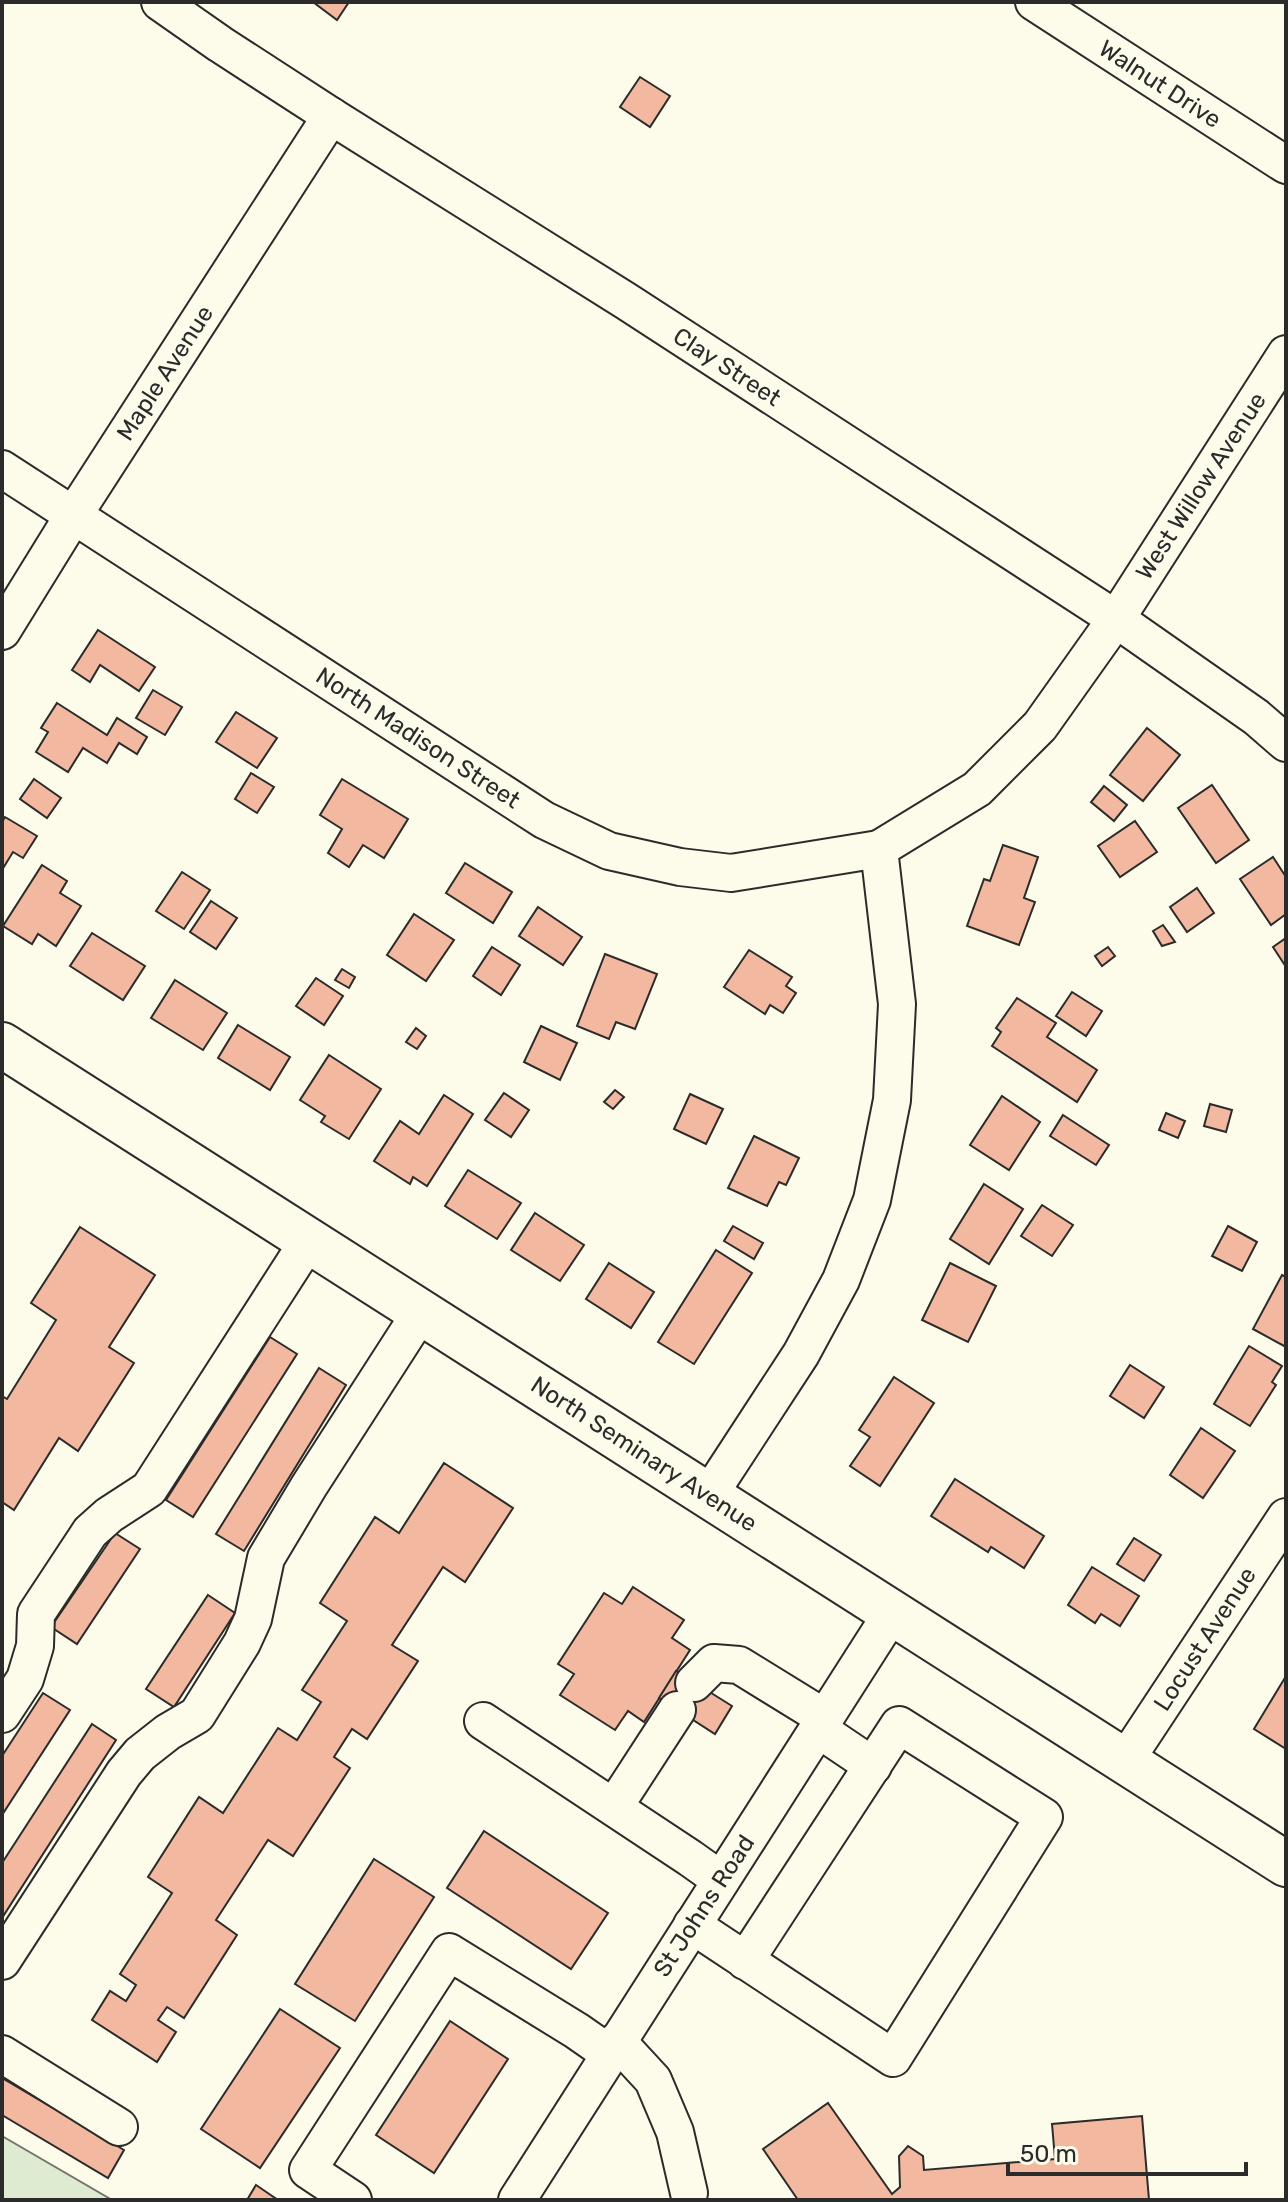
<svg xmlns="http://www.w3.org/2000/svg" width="1288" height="2202" font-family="Rubik,sans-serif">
<rect width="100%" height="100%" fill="#fdfbea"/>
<!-- green -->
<polygon fill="#deebd1" stroke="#74746e" stroke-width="2" points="2,2136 112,2200 2,2200"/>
<!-- building -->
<g fill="#f2b8a0" stroke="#2b2b2b" stroke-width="2">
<polygon points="313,2 349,2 337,20"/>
<polygon points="640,77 670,96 650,127 620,107"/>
<polygon points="98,630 155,667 139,691 100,665 90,682 72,670"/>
<polygon points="153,690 182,707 165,735 136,718"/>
<polygon points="57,703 107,735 117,718 147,737 137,754 119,743 107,763 83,748 68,772 36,752 48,732 41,728"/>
<polygon points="236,712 277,738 257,768 216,742"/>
<polygon points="1147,728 1180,755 1143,801 1110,775"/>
<polygon points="251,773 274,787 257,813 235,799"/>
<polygon points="34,779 61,798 47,818 20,799"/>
<polygon points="342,779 408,819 384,858 363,845 349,867 328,853 342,829 320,815"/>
<polygon points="1212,785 1249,840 1216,863 1178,808"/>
<polygon points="1104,786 1127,805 1114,821 1091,802"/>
<polygon points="5,817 37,836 23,858 13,852 2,870 2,822"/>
<polygon points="1135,821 1157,852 1120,877 1098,846"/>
<polygon points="1003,845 1038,857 1024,898 1035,902 1019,945 967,926 984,879 990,881"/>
<polygon points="1273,857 1286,877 1286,914 1271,925 1240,879"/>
<polygon points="465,863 512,892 493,923 446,893"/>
<polygon points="42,865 67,881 60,893 81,906 56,946 38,934 32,944 3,926"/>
<polygon points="182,872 210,890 184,929 156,911"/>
<polygon points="1197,888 1214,913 1187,932 1170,907"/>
<polygon points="211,901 237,918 216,949 190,932"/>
<polygon points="538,907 582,937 563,965 519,936"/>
<polygon points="414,914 454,940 426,981 387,955"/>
<polygon points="1163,925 1175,942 1162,946 1153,931"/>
<polygon points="92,933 145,966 123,1000 70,966"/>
<polygon points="1286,938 1286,967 1273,947"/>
<polygon points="492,947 520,965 501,995 473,976"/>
<polygon points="1108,947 1115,956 1102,966 1095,956"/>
<polygon points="749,950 792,977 786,986 796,993 783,1013 770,1005 765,1014 724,987"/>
<polygon points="605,954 657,974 635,1029 616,1022 609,1039 577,1026"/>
<polygon points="342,969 355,977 349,988 335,980"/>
<polygon points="316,978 343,996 324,1025 296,1006"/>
<polygon points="175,980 227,1013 203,1050 151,1018"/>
<polygon points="1072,992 1102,1011 1086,1036 1056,1016"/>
<polygon points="1017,998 1056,1023 1047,1037 1097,1070 1077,1102 992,1046 1001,1032 996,1028"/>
<polygon points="238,1025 290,1057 270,1090 218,1058"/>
<polygon points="541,1026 577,1043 560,1080 524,1062"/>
<polygon points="416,1028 426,1036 417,1049 406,1042"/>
<polygon points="329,1055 381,1089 349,1139 321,1122 325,1116 300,1100"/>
<polygon points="615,1090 624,1097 613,1109 604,1102"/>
<polygon points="504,1093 529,1110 511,1137 485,1120"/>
<polygon points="690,1094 723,1109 706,1144 674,1129"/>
<polygon points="444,1095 473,1114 427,1186 413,1177 410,1184 374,1161 400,1121 419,1134"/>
<polygon points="1002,1096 1040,1122 1009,1170 970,1145"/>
<polygon points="1210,1104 1232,1110 1226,1132 1204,1126"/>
<polygon points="1166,1113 1185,1121 1178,1138 1159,1130"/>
<polygon points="1063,1115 1109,1145 1096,1165 1050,1136"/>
<polygon points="754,1136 799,1158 786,1185 779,1182 767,1206 728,1188"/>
<polygon points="468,1170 521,1203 497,1239 445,1206"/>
<polygon points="984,1184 1023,1209 989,1264 950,1239"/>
<polygon points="1042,1205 1073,1225 1052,1256 1021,1236"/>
<polygon points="535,1213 584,1245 560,1281 511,1250"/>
<polygon points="733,1226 763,1243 754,1259 724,1241"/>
<polygon points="1228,1226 1257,1242 1242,1271 1212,1256"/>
<polygon points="80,1227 155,1275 109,1347 134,1363 78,1451 59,1438 14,1510 2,1502 2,1396 7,1399 56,1320 31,1303"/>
<polygon points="716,1250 752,1273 694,1364 658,1342"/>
<polygon points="609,1263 654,1292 631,1328 586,1299"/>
<polygon points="950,1263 996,1286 968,1342 922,1320"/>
<polygon points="1282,1275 1286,1277 1286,1347 1253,1329"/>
<polygon points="270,1337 297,1354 193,1517 166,1500"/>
<polygon points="1249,1346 1282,1366 1272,1382 1276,1385 1250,1426 1214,1404"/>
<polygon points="1130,1365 1164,1387 1144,1418 1110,1396"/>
<polygon points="319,1368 346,1385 244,1551 216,1534"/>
<polygon points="894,1377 934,1403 880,1486 850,1466 870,1437 859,1430"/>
<polygon points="1201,1428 1235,1451 1203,1498 1170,1475"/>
<polygon points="444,1463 513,1508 465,1582 443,1567 392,1645 418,1661 367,1739 352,1729 334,1757 350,1768 293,1856 268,1840 216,1920 237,1935 184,2018 167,2007 158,2020 176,2032 157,2062 92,2020 110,1991 126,2001 136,1985 120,1974 172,1893 148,1877 199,1797 223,1813 278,1728 297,1740 321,1702 302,1690 347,1621 320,1603 375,1517 399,1533"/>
<polygon points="955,1479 1044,1536 1024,1568 991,1547 988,1552 931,1516"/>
<polygon points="115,1533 140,1549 77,1644 51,1627"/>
<polygon points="1134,1538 1161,1555 1144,1581 1117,1564"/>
<polygon points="1092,1567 1139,1596 1120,1626 1101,1614 1095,1623 1068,1605"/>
<polygon points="633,1587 684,1620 672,1638 690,1650 644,1722 628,1711 615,1730 560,1695 574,1674 558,1664 604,1593 622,1604"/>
<polygon points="208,1595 235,1613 174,1707 146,1689"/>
<polygon points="676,1671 732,1706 715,1734 659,1698"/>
<polygon points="1286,1676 1286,1749 1254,1729"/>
<polygon points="43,1693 70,1710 2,1815 2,1756"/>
<polygon points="92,1724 116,1740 2,1918 2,1863"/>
<polygon points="484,1831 608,1913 571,1969 447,1888"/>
<polygon points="374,1859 434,1897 355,2021 295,1984"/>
<polygon points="280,2009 340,2048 260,2168 201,2129"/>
<polygon points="450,2021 508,2059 434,2173 376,2135"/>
<polygon points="2,2078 124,2150 108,2178 2,2115"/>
<polygon points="828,2103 892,2194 900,2187 899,2156 908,2146 923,2156 924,2170 1055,2159 1052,2124 1142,2116 1149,2200 798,2200 763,2149"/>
<polygon points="256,2185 278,2200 247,2200"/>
</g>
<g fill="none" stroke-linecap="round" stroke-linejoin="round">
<defs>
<g id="minor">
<polyline points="160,2 220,44 331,116 626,301 1116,619 1256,717 1286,743"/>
<polyline points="1034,2 1286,165"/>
<polyline points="2,469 544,820 609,851 680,867 731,873 879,849"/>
<polyline points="2,631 73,516 331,116"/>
<polyline points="709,1495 801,1354 841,1280 872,1200 892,1100 897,1004 879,849 977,789 1040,726 1116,619 1286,354"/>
<polyline points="694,1683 714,1663 739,1665 825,1718"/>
<polyline points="2,1714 25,1679 35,1646 36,1614 90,1532 109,1515 149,1489 309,1240"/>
<polyline points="483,1721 690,1858 721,1880"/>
<polyline points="818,1729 873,1766"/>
<polyline points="1125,1761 1286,1517"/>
<polyline points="614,1807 677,1710"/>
<polyline points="692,1925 893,2058 1044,1817 899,1725 745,1961"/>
<polyline points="2,1961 124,1773 140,1754 168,1732 197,1715 242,1643 253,1619 266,1558 309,1486 421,1312"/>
<polyline points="617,2041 653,2080 675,2132 689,2193"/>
<polyline points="2,2054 119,2127"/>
<polyline points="353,2200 308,2170 449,1952 577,2031 610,2054"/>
<polyline points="517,2200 892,1613"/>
</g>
<polyline id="major" points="2,1045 1286,1864"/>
</defs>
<!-- minor casing -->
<use href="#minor" stroke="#2b2b2b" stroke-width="40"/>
<!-- major casing -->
<use href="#major" stroke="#2b2b2b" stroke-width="48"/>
<!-- minor -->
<use href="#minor" stroke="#fdfbea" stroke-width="36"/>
<!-- major -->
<use href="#major" stroke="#fdfbea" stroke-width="44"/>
</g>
<g text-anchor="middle" stroke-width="6" stroke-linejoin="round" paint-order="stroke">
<!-- street labels -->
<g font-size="24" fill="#2b2b2b" stroke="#fdfbea">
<text transform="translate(1160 84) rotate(33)" y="8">Walnut Drive</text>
<text transform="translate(727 367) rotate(33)" y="8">Clay Street</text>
<text transform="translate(165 373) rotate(-57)" y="8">Maple Avenue</text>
<text transform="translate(1201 486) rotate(-57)" y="8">West Willow Avenue</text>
<text transform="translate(418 738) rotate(33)" y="8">North Madison Street</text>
<text transform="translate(644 1454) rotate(33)" y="8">North Seminary Avenue</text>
<text transform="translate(1205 1639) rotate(-57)" y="8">Locust Avenue</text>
<text transform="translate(704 1906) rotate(-57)" y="8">St Johns Road</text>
</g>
</g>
<!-- border -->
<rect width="1288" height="2202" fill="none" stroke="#2b2b2b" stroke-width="8"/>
<!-- scale -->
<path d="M1008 2162v12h238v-12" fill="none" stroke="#2b2b2b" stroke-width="4"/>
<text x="1020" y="2162" font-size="24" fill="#2b2b2b" stroke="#fdfbea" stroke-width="6" paint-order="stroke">50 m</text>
</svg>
